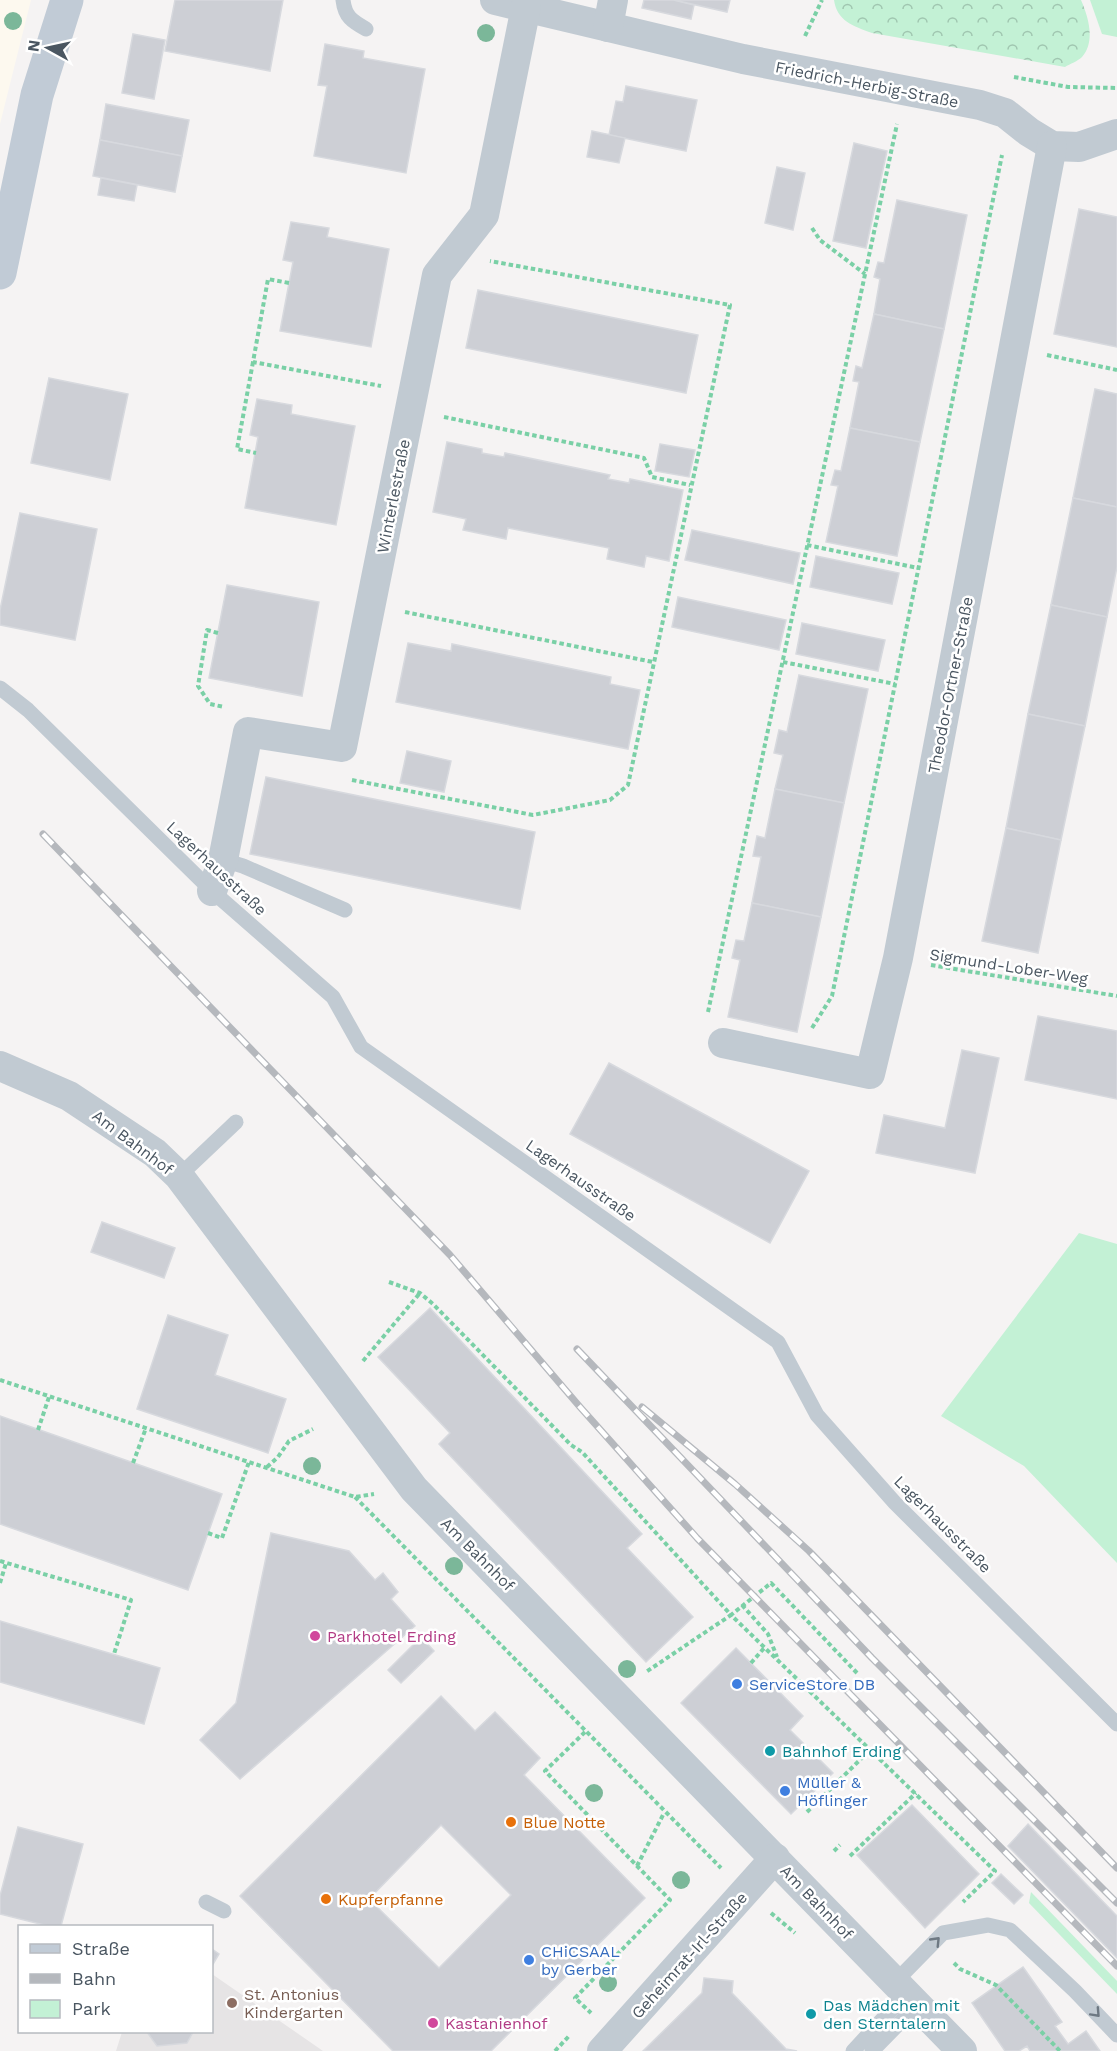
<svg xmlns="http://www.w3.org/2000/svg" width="1117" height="2051" font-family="'Work Sans',sans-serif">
<defs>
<pattern id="forest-crowns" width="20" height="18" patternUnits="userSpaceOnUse" patternTransform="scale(1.5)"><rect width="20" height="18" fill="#c3f1d5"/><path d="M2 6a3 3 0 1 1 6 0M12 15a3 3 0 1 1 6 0" fill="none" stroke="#a0c6b0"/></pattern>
</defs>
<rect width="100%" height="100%" fill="#f5f3f3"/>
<!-- commercial -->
<polygon fill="#fdf9ef" points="0,0 31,0 0,124"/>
<!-- education -->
<polygon fill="#e6e4e5" points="212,1974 323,2051 116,2051 122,2032 212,2032"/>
<!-- green -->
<g fill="#c3f1d5">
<polygon points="1090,0 1117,0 1117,37 1102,34"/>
<polygon points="1079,1233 1117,1244 1117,1563 1024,1466 941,1416"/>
<polygon points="1031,1892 1117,1981 1117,1994 1029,1903"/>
</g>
<!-- forest -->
<path fill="url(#forest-crowns)" d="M834,0H1081C1088,16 1096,41 1082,57C1078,61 1070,64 1065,67L872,33C853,26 837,21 834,0Z"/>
<!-- building -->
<g fill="#cdcfd5" stroke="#d7d9de" stroke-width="1.5" fill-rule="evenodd">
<polygon points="175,0 283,0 270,71 165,51"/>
<polygon points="644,0 674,0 694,5 691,19 642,8"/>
<polygon points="674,0 730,0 727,12"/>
<polygon points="133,34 165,40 154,99 122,93"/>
<polygon points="325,44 364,51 363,58 425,69 406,173 314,156 327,86 318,85"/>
<polygon points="626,86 697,100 686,151 609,135 616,101 623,102"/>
<polygon points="106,104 189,120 182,156 100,140"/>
<polygon points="592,131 625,138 619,163 587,157"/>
<polygon points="100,140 182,156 175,192 93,176"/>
<polygon points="854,143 887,151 866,248 833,241"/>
<polygon points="777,167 805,173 793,230 765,223"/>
<polygon points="101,178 137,185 134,201 98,195"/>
<polygon points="897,200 967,215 944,329 874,314 880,279 874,277 878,262 884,263"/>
<polygon points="1079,209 1117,217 1117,347 1054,334"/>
<polygon points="291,222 329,228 327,237 389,249 371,347 280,331 293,262 283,260"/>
<polygon points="478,290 698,335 686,393 466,348"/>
<polygon points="874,314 944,329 920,442 850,428 859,382 853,381 856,366 862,368"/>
<polygon points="49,378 128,394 110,480 31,463"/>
<polygon points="1095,389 1117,394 1117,507 1073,498"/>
<polygon points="257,399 292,405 291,414 355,426 336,525 245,508 258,437 250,435"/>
<polygon points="850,428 920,442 897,556 826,542 838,486 831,485 835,470 841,471"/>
<polygon points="447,442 482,449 482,453 504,457 505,453 610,475 608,479 619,481 629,483 630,479 683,490 669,561 646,556 644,567 607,559 609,548 508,528 506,539 463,530 466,519 433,512"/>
<polygon points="660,444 695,450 689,477 655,471"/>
<polygon points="1073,498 1117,507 1117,567 1107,617 1051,605"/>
<polygon points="20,513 97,529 75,640 0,625 0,610"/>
<polygon points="692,530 800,553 793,584 685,560"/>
<polygon points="816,556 899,573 892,604 810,587"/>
<polygon points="227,585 319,602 302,696 209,678"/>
<polygon points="678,597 786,620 779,650 672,627"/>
<polygon points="1051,605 1107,617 1085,726 1028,714"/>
<polygon points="802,623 885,640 878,671 796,654"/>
<polygon points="408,643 451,651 452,644 611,677 610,684 640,690 628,749 396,702"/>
<polygon points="799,675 868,689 844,803 775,789 783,755 774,753 779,730 787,732"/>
<polygon points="1028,714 1085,726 1061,840 1006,828"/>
<polygon points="407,751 451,761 444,792 400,783"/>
<polygon points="266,777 535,832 520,909 250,854"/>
<polygon points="775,789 844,803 821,917 752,903 761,857 753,856 757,836 765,838"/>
<polygon points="1006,828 1061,840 1038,953 982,941"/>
<polygon points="752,903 821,917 797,1032 728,1017 740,960 732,958 736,940 744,941"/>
<polygon points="1038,1016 1117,1031 1117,1099 1025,1080"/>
<polygon points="962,1050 999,1058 975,1173 876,1153 884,1115 945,1128"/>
<polygon points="609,1063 809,1171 770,1243 570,1134"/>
<polygon points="102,1222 175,1248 164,1278 91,1252"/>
<polygon points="430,1308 642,1534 627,1548 693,1617 646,1662 439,1444 450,1433 378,1357"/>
<polygon points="168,1315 228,1335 215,1375 286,1399 268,1453 137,1409"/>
<polygon points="0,1416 222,1494 188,1590 0,1524"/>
<polygon points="271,1533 349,1551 375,1580 383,1573 398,1592 391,1599 415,1626 240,1779 200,1740 236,1703"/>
<polygon points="0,1621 160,1668 144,1724 0,1682"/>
<polygon points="421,1637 434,1651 401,1683 388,1670"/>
<polygon points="736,1648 803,1716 790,1730 833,1773 791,1814 681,1703"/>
<path d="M441,1696L475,1731L495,1712L540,1758L524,1775L645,1898L491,2051H393L240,1896ZM441,1825L511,1895L439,1968L369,1899Z"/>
<polygon points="912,1805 979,1874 925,1928 857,1855"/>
<polygon points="1028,1824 1117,1916 1117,1958 1008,1846"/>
<polygon points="18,1827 83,1844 61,1926 48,1926 0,1914 0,1896"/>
<polygon points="1001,1874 1023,1895 1014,1904 992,1883"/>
<polygon points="212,1949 219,1954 212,1966"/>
<polygon points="1023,1967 1062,2022 1055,2026 1068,2044 1086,2031 1100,2051 1030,2051 1027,2046 1019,2051 1005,2051 972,2003"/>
<polygon points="704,1978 733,1981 732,1993 786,2049 797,2051 643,2051 702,1993"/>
<polygon points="147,2032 193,2032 187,2043 157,2046"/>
</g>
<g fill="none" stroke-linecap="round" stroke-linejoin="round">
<!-- path -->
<g stroke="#7ad0a6" stroke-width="4" stroke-dasharray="4.5 3" stroke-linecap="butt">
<polyline points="805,36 822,0"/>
<polyline points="1014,77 1068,87 1117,88"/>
<polyline points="812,228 820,240 865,274"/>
<polyline points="289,283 268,279 253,362 381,386"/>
<polyline points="1047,355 1117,370"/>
<polyline points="253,362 237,449 256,453"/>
<polyline points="444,417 644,458 652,477 690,485"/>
<polyline points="807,545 918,568"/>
<polyline points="405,612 653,662"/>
<polyline points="218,633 207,630 198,686 210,704 224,707"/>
<polyline points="783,662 895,684"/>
<polyline points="352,780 533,815 610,800 628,785 730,305 490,261"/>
<polyline points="931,965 1117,996"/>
<polyline points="708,1012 897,124"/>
<polyline points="812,1028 832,996 1002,155"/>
<polyline points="389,1282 420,1293 433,1304 571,1445 582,1452 731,1615 646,1672"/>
<polyline points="363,1361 420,1293"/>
<polyline points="0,1380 355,1497 374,1494"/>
<polyline points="38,1430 49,1397"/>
<polyline points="133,1463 146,1428"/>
<polyline points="267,1467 278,1457 289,1441 313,1429"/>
<polyline points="355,1497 721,1868"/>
<polyline points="208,1533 222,1538 249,1462"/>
<polyline points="0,1561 131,1600 114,1654"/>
<polyline points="0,1583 6,1563"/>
<polyline points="742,1605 768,1634 777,1657"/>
<polyline points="751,1663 765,1647"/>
<polyline points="857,1673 771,1583 731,1615 995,1871 963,1902"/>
<polyline points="585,1732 545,1771 670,1900 575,1998 591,2013"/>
<polyline points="807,1812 870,1750"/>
<polyline points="834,1851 840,1845"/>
<polyline points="850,1856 916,1793"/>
<polyline points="637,1866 664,1813"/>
<polyline points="771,1913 795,1933"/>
<polyline points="954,1963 960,1969 996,1985 1060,2051"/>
<polyline points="555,2051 569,2036"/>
</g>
<!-- lane -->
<g stroke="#c1cad2" stroke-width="15">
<path d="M343,0C345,17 352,21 366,29"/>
<polyline points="0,688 28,710 212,891 333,997 361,1047 778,1342 817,1415 895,1503 1117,1724"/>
<polyline points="223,860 243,866 345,910"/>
<polyline points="179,1176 236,1122"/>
<polyline points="206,1902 224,1911"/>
<polyline points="895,1982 943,1933 988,1925 1010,1930 1075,1991 1117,2035"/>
<polyline points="853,2051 906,1994"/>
<polyline points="872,2051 917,2005"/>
</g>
<!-- street -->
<g stroke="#c1cad2" stroke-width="30">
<polyline points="495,0 743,59 980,105 1005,113 1029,132 1052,146 1079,147 1117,134"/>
<polyline points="608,27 613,0"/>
<polyline points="212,891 223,860 248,732 342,747 437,275 484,215 526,7"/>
<polyline points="723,1043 870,1074 898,958 1052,146"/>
<polyline points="0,1066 69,1096 155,1153 179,1176 414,1489 962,2051"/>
<polyline points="602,2051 775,1858"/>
</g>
<!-- secondary -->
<polyline stroke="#c1cbd6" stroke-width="33" points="0,273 37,95 67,0"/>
<defs>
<g id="rail">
<polyline points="43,834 450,1255 580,1407 697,1538 1117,1966"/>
<polyline points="577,1349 872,1658 1117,1903"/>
<polyline points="642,1407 735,1484 809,1551 1117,1868"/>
</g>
</defs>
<!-- rail casing -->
<use href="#rail" stroke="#b5b8bd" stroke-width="7"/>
<!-- rail -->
<use href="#rail" stroke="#fff" stroke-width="4.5" stroke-dasharray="14" stroke-linecap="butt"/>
</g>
<!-- trees -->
<g fill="#7bb799">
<circle cx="13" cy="21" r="9"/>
<circle cx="486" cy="33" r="9"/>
<circle cx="312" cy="1466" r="9"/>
<circle cx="454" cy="1566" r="9"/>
<circle cx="627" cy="1669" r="9"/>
<circle cx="594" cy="1793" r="9"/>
<circle cx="681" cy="1880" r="9"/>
<circle cx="608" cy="1983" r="9"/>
</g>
<!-- one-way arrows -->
<defs><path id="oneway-chevron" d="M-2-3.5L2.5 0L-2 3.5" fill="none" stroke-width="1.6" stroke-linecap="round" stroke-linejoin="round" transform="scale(1.5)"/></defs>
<g stroke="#6e7983">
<use href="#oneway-chevron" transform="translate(936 1941) rotate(-46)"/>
<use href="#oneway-chevron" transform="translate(1096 2013) rotate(47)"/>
</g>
<!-- markers -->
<g fill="#d1479c" stroke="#fff" stroke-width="2">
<circle cx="315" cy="1636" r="6"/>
<circle cx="433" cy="2023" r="6"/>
</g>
<g fill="#3f7fe0" stroke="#fff" stroke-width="2">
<circle cx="737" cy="1684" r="6"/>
<circle cx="785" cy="1791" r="6"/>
<circle cx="529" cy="1960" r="6"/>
</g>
<g fill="#0f9aa8" stroke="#fff" stroke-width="2">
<circle cx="770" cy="1751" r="6"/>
<circle cx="811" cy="2014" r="6"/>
</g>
<g fill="#e8710a" stroke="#fff" stroke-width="2">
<circle cx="511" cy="1822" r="6"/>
<circle cx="326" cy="1899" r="6"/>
</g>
<circle fill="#8d6e63" stroke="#fff" stroke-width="2" cx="232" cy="2003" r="6"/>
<g text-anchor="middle" stroke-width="5" stroke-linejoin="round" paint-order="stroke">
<!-- street labels -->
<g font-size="16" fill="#4a5661" stroke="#fff">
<text transform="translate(867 84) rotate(11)" y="6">Friedrich-Herbig-Straße</text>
<text transform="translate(393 496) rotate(-79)" y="6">Winterlestraße</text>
<text transform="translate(950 685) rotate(-79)" y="6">Theodor-Ortner-Straße</text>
<text transform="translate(217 868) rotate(43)" y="6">Lagerhausstraße</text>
<text transform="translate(1009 966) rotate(9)" y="6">Sigmund-Lober-Weg</text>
<text transform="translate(133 1142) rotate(37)" y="6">Am Bahnhof</text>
<text transform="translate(581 1180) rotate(35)" y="6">Lagerhausstraße</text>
<text transform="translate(943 1524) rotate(45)" y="6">Lagerhausstraße</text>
<text transform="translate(478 1554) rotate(45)" y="6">Am Bahnhof</text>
<text transform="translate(817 1902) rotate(46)" y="6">Am Bahnhof</text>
<text transform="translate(689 1955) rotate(-48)" y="6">Geheimrat-Irl-Straße</text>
</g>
<!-- hotel labels -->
<g font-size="16" fill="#b23c85" stroke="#fff" text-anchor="start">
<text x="327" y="1642">Parkhotel Erding</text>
<text x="445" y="2029">Kastanienhof</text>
</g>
<!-- shop labels -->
<g font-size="16" fill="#366cbe" stroke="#fff" text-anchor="start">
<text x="749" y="1690">ServiceStore DB</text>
<text x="797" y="1788">Müller &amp;<tspan x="797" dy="18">Höflinger</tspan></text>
<text x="541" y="1957">CHiCSAAL<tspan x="541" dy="18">by Gerber</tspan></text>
</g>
<!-- culture labels -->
<g font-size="16" fill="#0d838f" stroke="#fff" text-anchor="start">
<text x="782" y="1757">Bahnhof Erding</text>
<text x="823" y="2011">Das Mädchen mit<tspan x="823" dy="18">den Sterntalern</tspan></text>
</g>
<!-- food labels -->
<g font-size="16" fill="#c56008" stroke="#fff" text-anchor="start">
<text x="523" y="1828">Blue Notte</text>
<text x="338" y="1905">Kupferpfanne</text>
</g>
<!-- education labels -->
<g font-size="16" fill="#785e54" stroke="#fff" text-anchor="start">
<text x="244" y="2000">St. Antonius<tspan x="244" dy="18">Kindergarten</tspan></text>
</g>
</g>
<!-- legend -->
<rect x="18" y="1925" width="195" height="108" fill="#ffffff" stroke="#b7bbc0" stroke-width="1.5"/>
<rect x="30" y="1944" width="30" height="9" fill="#c1cbd6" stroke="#b7bbc0" stroke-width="1.5"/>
<text x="72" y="1955" font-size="18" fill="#4a5661">Straße</text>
<rect x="30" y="1974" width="30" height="9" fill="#b5b8bd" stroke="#b7bbc0" stroke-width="1.5"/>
<text x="72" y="1985" font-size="18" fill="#4a5661">Bahn</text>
<rect x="30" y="2000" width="30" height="18" fill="#c3f1d5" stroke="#b7bbc0" stroke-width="1.5"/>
<text x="72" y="2015" font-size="18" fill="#4a5661">Park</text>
<!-- north arrow -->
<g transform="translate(48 48) rotate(278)" stroke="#ffffff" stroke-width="4.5" paint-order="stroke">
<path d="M0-4.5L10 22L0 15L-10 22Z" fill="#4a5661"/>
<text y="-9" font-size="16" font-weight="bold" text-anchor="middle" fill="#4a5661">N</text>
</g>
</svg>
